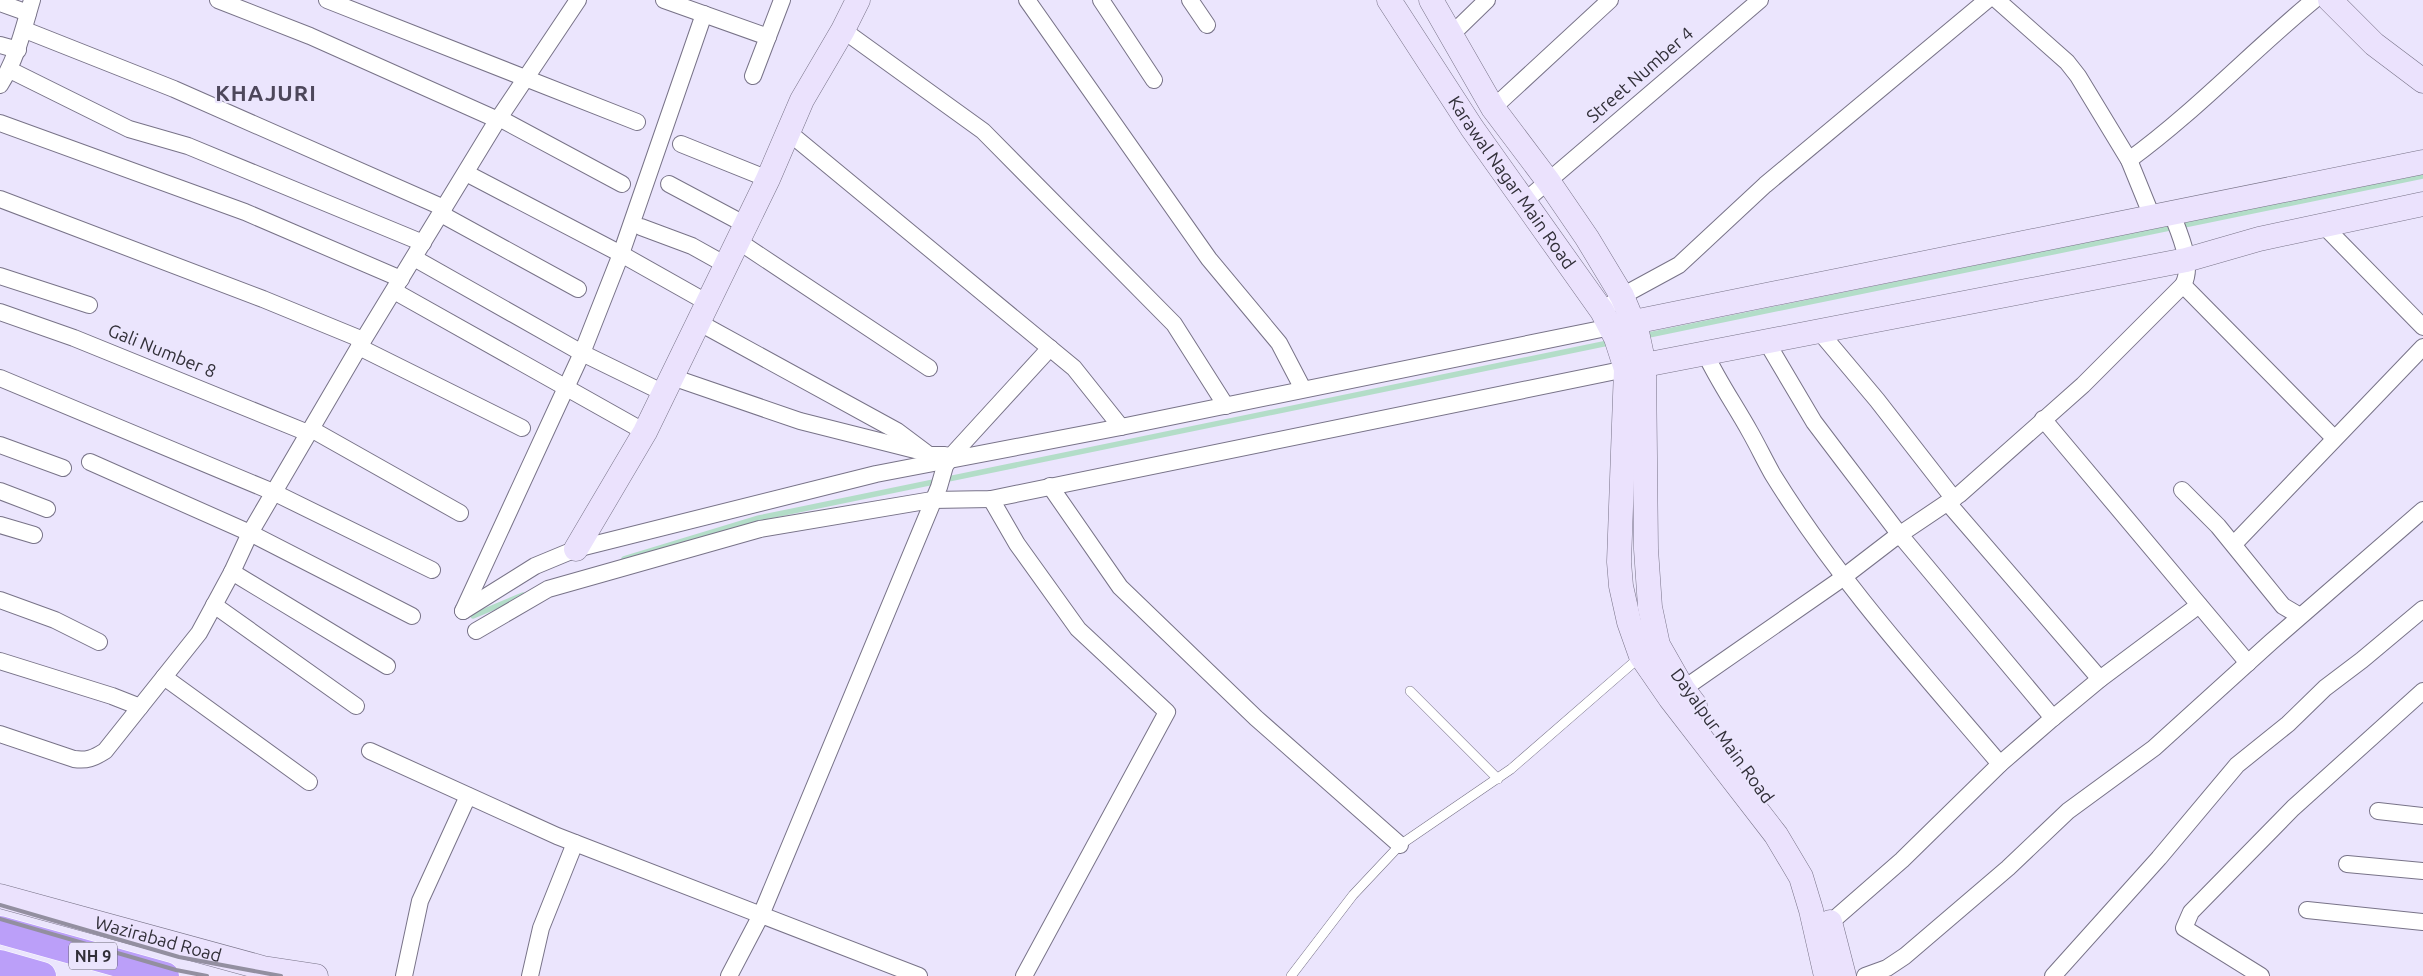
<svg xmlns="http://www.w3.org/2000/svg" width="2423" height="976" font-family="Ubuntu,sans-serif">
<rect width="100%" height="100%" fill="#ebe5fd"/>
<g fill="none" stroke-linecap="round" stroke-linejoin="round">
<!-- stream -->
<g stroke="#b3ddc8" stroke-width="5.5">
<polyline points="1644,336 2423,176"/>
<polyline points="624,559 759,518 1613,342"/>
<polyline points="473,616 523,595"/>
</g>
<defs>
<g id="lane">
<polyline points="1410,691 1498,779"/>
<polyline points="1291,976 1353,895 1400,845 1511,769 1641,656"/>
</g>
<g id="street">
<polyline points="218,0 310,36 498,120"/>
<polyline points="327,0 637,122"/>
<polyline points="664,0 768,37"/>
<polyline points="1027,0 1209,259 1279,343 1303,389"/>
<polyline points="1101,0 1154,80"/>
<polyline points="1190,0 1207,25"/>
<polyline points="1997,0 2067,62 2078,76 2129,160 2153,219"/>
<polyline points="0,3 28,13"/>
<polyline points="25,30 174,89 444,208"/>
<polyline points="843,30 983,131 1174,324 1226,406"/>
<polyline points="1451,35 1487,0"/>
<polyline points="0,45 18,50"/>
<polyline points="10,70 129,129 188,146 423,243"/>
<polyline points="753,76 782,0"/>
<path d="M0,85C17,58 23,30 32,0"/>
<polyline points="1493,108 1610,0"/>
<polyline points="499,118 622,184"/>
<polyline points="0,123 245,212 401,279"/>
<polyline points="787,131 1074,368 1121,427"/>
<polyline points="681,144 768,179"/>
<path d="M2129,160C2195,112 2251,52 2314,0"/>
<polyline points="466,173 621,254 708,303"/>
<polyline points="669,184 746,225"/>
<polyline points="0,199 263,299 363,340"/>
<polyline points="1525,201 1760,0"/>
<polyline points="441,214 578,289"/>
<polyline points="2323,225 2423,327"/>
<polyline points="641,227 692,246 726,265"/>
<polyline points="738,241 929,368"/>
<polyline points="414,258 582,353 664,393"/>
<polyline points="0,276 89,305"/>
<polyline points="2183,285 2334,438"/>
<polyline points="394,291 645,432"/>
<polyline points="1602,311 1622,296 1679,265 1765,185 1987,0"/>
<polyline points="0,312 74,338 308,433"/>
<polyline points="698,322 897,431 929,455 945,455"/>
<polyline points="1819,331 1877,400 1954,499"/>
<polyline points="1766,341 1814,422 1842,459 1900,535 2053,718"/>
<polyline points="359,347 522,428"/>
<path d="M1705,353C1718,381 1735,405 1750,432C1758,446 1765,461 1773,475C1838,580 1921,671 2000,764"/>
<polyline points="672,377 800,421 919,451"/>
<polyline points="0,378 273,492 432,570"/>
<polyline points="2043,419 2248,663"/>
<polyline points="311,429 460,513"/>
<polyline points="0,445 63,468"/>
<polyline points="90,462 250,533 412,616"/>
<polyline points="1050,486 1120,587 1256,718 1400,845"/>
<polyline points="2182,490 2218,526 2283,606 2300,616"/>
<polyline points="0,491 47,509"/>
<polyline points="991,499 1017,544 1078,629 1167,712 1024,976"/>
<polyline points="1948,503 2100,679"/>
<polyline points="0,525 34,535"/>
<polyline points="2234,544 2423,347"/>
<polyline points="232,572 387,666"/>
<polyline points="0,600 55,620 99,642"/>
<polyline points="214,605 356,706"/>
<polyline points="463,611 535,566 576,549 876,474 1121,427 1611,327"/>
<polyline points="463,611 582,353 621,254 704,14"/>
<polyline points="476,631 548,589 760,529 932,500 991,499 1626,369"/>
<polyline points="0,661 112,696 140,707"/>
<polyline points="164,677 309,782"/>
<path d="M1676,694L1837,582L1893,539L1960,494L2083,385L2183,285C2194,265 2180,235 2172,214"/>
<path d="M0,734L74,759C87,761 94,758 105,751L199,633L232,572L250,533L359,347L495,124L578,0"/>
<polyline points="370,751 557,836 919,976"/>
<polyline points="2378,811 2423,816"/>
<polyline points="2347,864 2423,871"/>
<polyline points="2307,910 2423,922"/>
<polyline points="1831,922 1902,860 2000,764 2053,718 2100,679 2199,605"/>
<polyline points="404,976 420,901 468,796"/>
<polyline points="530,976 541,928 575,843"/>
<polyline points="729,976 761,915 939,487 945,466 953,454 1050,348"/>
<polyline points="1865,976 1887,968 1905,956 2008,868 2068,811 2154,748 2271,642 2423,510"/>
<polyline points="2053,976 2159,858 2237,765 2288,724 2325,688 2362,660 2423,609"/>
<polyline points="2261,976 2184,928 2191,912 2293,808 2423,691"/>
</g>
<g id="secondary">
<path id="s1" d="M1389,0L1472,128L1602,311L1616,338L1626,369L1619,562L1621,586L1629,622L1641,656L1670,698L1776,835L1801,877L1811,910L1826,976"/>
<polyline points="1431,0 1493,108 1548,181 1587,238 1622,296 1637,332 1644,365 1646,549 1650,607 1658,645 1683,689 1695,705"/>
<polyline points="2330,0 2374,44 2423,81"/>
<polyline points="1619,325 2423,162"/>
<polyline points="1629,368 2186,260 2259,239 2423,204"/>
<polyline points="576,549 645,432 768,179 802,100 843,30 858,0"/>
<path id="s2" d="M0,896L263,968L316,976"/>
<polyline points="1830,922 1844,976"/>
</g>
<g id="highway">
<polyline points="0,930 165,976"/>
<polyline points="0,964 42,976"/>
</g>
</defs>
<!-- lane casing -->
<use href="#lane" stroke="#787388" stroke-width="10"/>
<!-- street casing -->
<use href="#street" stroke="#787388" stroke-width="18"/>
<!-- secondary casing -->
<use href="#secondary" stroke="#787388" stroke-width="25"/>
<!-- highway casing -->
<use href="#highway" stroke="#fff" stroke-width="29"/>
<!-- lane -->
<use href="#lane" stroke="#fff" stroke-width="9"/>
<!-- street -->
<use href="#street" stroke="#fff" stroke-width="16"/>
<!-- secondary -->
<use href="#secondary" stroke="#ebe2fd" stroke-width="24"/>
<!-- highway -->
<use href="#highway" stroke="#bb9ff9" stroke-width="28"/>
<!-- rail -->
<g stroke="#938fa0" stroke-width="4">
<polyline points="0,905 179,957 281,976"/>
<polyline points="0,919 176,970 207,976"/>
</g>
</g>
<g text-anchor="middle" stroke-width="4.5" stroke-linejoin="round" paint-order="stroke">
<!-- shield labels -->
<rect fill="#ebe5fd" stroke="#696673" stroke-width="1" x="69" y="942.5" width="48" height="27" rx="4"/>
<g font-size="16" font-weight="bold" fill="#312f38">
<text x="93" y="962">NH 9</text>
</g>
<!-- street labels -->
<g font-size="18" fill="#312f38" stroke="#ebe5fd">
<text transform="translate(1640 75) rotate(-41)" y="6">Street Number 4</text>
<text dy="6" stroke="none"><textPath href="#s1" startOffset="220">Karawal Nagar Main Road</textPath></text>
<text transform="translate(162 351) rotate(22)" y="6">Gali Number 8</text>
<text transform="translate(1722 736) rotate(54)" y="6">Dayalpur Main Road</text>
<text dy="6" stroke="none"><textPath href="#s2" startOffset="164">Wazirabad Road</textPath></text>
</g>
<!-- district labels -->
<g font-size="22" font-weight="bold" letter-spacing="1" fill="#4d475b" stroke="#ebe5fd">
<text x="266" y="101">KHAJURI</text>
</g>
</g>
</svg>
